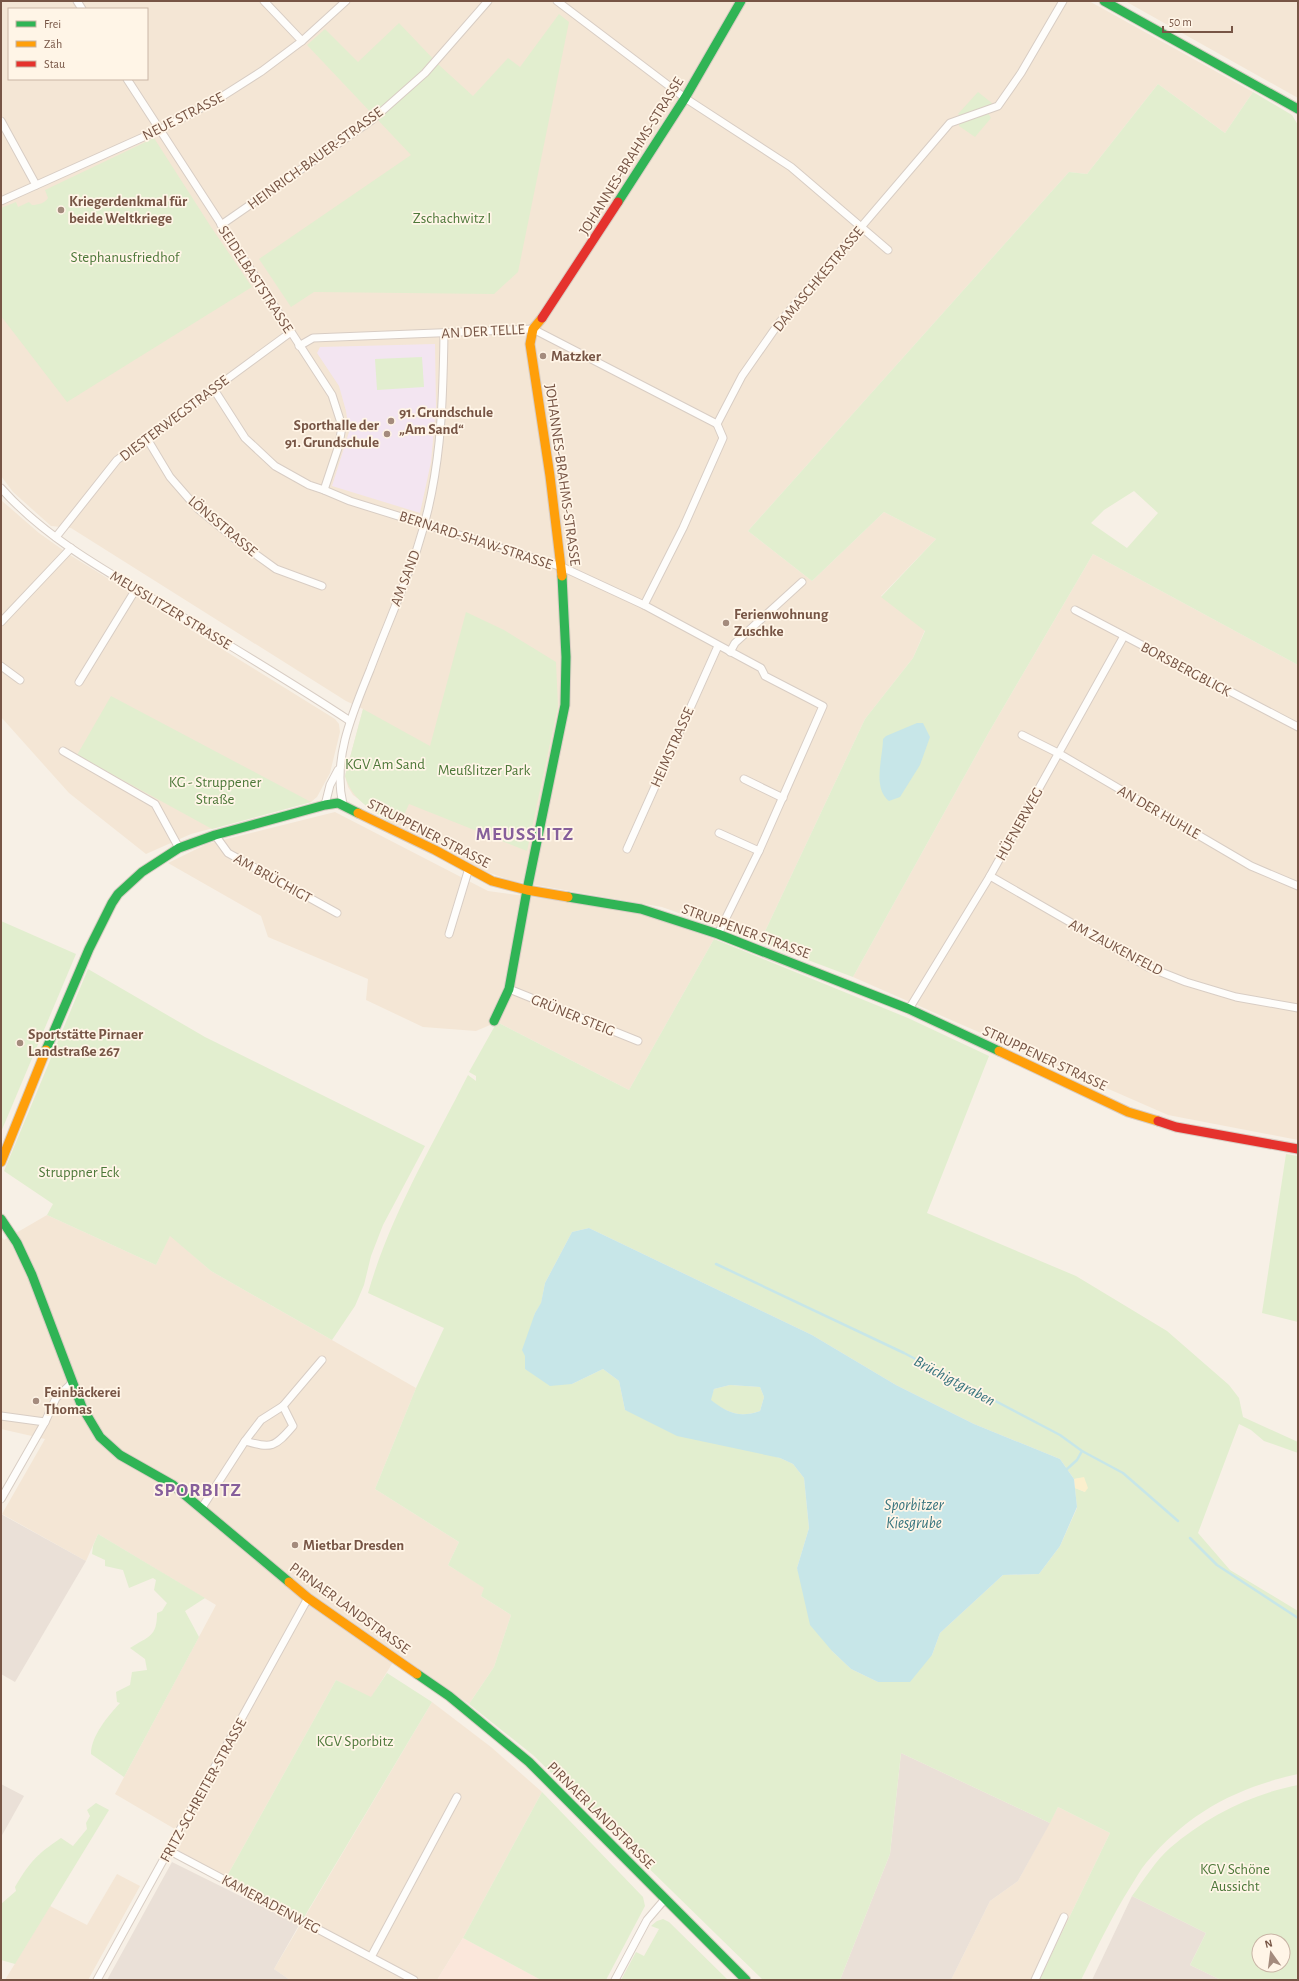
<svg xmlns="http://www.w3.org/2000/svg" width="1299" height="1981" font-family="'Alegreya Sans',sans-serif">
<rect width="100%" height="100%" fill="#f7f0e6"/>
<!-- residential -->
<g fill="#f4e6d5" fill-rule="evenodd">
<path d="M1,1H1089L1253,92L1225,133L1158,84L1087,174L1069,172L748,531L812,581L884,512L936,539L881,596L925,630L913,658L865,719L760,942L662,907L513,881L484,871L437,844L390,822L353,795L348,787L345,776L363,709L346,701L71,528L51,526L13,492L1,476ZM9,9H147V79H9Z"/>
<polygon points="1125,1 1298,1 1298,98"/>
<polygon points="1,500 39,533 70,555 335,719 339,724 340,732 330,773 317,797 311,802 191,834 146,854 69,793 1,717"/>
<polygon points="1093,554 1298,665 1298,1140 1168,1115 853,977 989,732"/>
<polygon points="335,812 488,891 630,910 714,939 629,1090 497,1022 476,1031 423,1027 366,1000 368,979 268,937 261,916 168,863 207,844"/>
<polygon points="47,1215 156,1265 170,1235 211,1271 416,1388 375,1489 459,1542 448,1565 485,1588 481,1596 511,1615 494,1667 469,1704 398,1654 371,1698 336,1680 226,1878 178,1850 185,1835 115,1794 216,1605 98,1534 86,1561 2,1514 45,1439 1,1429 1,1236 4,1240"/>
<polygon points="432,1702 491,1747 542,1792 463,1938 437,1980 290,1980 274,1969"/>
<polygon points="1058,1807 1110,1833 1039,1980 951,1980 990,1901 1018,1881"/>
<polygon points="117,1874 140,1886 88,1980 5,1980 50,1906 87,1925"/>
</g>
<!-- commercial -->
<polygon fill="#fbe7db" points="463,1938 541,1980 437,1980"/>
<!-- industrial -->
<g fill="#eae0d7">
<polygon points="1,1514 86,1561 15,1682 1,1674"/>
<polygon points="901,1753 1050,1823 1018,1881 990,1901 951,1980 840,1980 890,1854"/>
<polygon points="1,1784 24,1796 1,1837"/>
<polygon points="172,1862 299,1925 274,1969 290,1980 107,1980"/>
<polygon points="1132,1896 1206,1933 1190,1965 1221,1980 1092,1980"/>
</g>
<!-- education -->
<polygon fill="#f3e5f1" points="435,344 436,407 431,462 420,513 332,486 349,432 346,411 339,386 317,353 320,347"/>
<!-- green -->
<g fill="#e2eecf" fill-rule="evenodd">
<polygon points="559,14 569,22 518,272 494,294 314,292 291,307 259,259 411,155 307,45 325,29 358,62 399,23 439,65 473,96 508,58 520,67"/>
<path d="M1158,84L1225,133L1253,92L1292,115L1298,125V665L1093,554L989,732L853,977L760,942L865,719L913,658L925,631L881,597L936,539L884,512L812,581L748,531L1069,172L1087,174ZM1134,491L1158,513L1127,548L1091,523L1104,510Z"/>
<polygon points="978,92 993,104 960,116 958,114"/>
<polygon points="988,113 991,118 975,137 959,126 959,123"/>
<path d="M154,138L211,227L252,287L67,402L1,316V208L16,202L18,207L29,202L32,205C38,205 45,203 48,198L45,190Z"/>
<polygon points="422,357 424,387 377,390 375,359"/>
<path d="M466,612L504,630L556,662L558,706L527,851L409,804L404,815L394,811L390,822C371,809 352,800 345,776L363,709L430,746Z"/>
<polygon points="111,696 311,802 212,829 77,755"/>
<polygon points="1,921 76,954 1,1132"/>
<path d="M714,939L908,1018L989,1056L927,1213L1076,1276L1167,1331L1229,1385L1239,1398L1243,1417L1298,1442V1453L1264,1441L1251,1430L1239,1424L1198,1533L1230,1570L1298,1611V1774C1235,1788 1188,1813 1146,1863C1140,1870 1136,1878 1131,1886C1112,1916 1097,1948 1081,1980H1039L1110,1833L1058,1807L1050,1823L901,1753L890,1854L840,1980H763L533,1755L469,1704L494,1667L511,1615L481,1596L484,1588L448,1565L459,1542L375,1489L416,1388L444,1328L368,1293C390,1216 432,1146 468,1075L476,1081V1076L469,1072L497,1022L629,1090ZM589,1228L812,1335L896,1385L974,1424L1060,1459L1074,1479L1084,1478L1085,1492L1075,1488L1077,1508L1060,1546L1039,1574L1003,1575L940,1633L932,1655L878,1682L851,1669L832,1651L797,1568L809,1528L804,1478L793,1464L780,1458L625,1410L619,1381L603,1369L572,1384L525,1369V1356L535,1313L541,1304L545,1283L572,1232Z"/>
<polygon points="88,969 205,1037 425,1146 383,1225 371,1256 364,1285 355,1306 332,1340 211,1271 170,1236 156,1265 47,1215 53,1204 4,1171"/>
<polygon points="1286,1154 1298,1156 1298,1322 1262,1313"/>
<path d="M730,1385L760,1387L764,1397L760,1411C739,1418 728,1413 710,1400L714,1389Z"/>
<path d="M98,1534L205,1598L185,1611L199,1637L124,1777L91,1754C91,1736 108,1716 120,1703L117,1702L116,1692L130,1685L132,1672L147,1670L145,1659L130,1648C149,1636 157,1637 157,1613L162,1611L167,1603L154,1590L156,1580L153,1578L129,1588L123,1570L105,1566V1560L92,1554L93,1546Z"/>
<polygon points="387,1673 432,1702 303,1919 226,1878 336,1680 371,1697"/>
<path d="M1298,1785V1980H1221L1190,1965L1206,1933L1132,1896C1144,1880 1155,1861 1170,1848C1206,1817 1251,1794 1298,1785ZM1259,1941H1283V1965H1259Z"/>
<polygon points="542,1792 643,1897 645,1906 606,1980 541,1980 463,1938"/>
<path d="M96,1803L109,1810L15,1964L1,1960V1904L16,1891L15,1887C29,1863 37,1854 61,1838L73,1846L87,1829L86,1823L90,1816L87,1810Z"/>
<polygon points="663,1919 669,1922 728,1980 621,1980 636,1952 644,1956 659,1929 651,1926 657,1921"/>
</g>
<!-- sand -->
<polygon fill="#fbefcd" points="1084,1477 1088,1488 1085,1492 1075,1488 1074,1479"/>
<!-- water -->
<g fill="#c7e6e8" fill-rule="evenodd">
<path d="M917,723H923L930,737L920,765L900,797L889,801C872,788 883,757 883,739L886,736Z"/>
<path d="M589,1228L812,1335L896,1385L974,1424L1060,1459L1074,1479L1077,1507L1060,1546L1039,1574L1003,1575L940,1633L932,1655L910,1682H878L851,1669L832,1651L810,1625L797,1568L809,1528L804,1478L793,1464L780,1458L677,1436L625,1410L619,1381L603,1369L572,1384L550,1386L525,1369V1356L522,1350L535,1313L541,1303L545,1283L572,1232ZM730,1385L760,1387L764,1397L760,1411C739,1418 728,1413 711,1400L714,1389Z"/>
</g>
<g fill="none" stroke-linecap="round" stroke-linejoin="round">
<!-- stream -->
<g stroke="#c7e6e8" stroke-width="2.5">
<polyline points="716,1264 904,1353 1060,1435 1082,1451 1123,1473 1178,1521"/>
<polyline points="1067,1469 1077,1460 1082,1451"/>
<polyline points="1190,1538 1217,1565 1298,1618"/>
</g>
<defs>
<g id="street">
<polyline points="77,1 82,9"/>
<polyline points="264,1 302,41"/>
<polyline points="557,1 685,98 791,167 888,250"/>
<polyline points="127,79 332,395 342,426 339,445 324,490"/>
<polyline points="1,121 36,185"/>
<polyline points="1,201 159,130 215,101 262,71 302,41 346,1"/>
<polyline points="221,225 372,120 425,73 488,1"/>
<polyline points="299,346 313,338 533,329 717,424"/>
<polyline points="213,388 245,438 275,466 309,485 324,490 350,501 562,567 644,605 761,668 765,676 823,706 759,851 718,934"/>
<polyline points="146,437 170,477 197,508 240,543 276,569 322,586"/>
<path d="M1,488C47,540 111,574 170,609C230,646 291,682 350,721"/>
<polyline points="56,537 117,460 291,332"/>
<polyline points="644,605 683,528 723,438 717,424 742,376 779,323 950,123 998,106 1021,73 1063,1"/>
<polyline points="1075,610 1298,727"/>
<polyline points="1,622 71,548"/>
<polyline points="730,652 735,643 802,582"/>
<polyline points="1,666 20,680"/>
<polyline points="79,682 136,589"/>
<polyline points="1022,735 1058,753 1251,866 1298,886"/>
<polyline points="63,751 155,804 179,848"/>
<polyline points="744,779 783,798"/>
<path d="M343,804C332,759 353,712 370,670C385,630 403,590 417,549C441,476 443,408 444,333"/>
<polyline points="325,805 330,785 338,770"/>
<polyline points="719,833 759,851"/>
<polyline points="215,835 228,853 337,913"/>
<polyline points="627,849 718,646"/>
<polyline points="990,876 1148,967 1186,982 1236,997 1298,1008"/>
<polyline points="449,934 469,868"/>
<polyline points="509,989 638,1041"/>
<polyline points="909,1009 990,876 1124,636"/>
<polyline points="1,1416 45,1422"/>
<path d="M245,1441C272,1449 275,1447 293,1426L283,1406"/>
<polyline points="1,1499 45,1422 56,1398 72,1383"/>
<polyline points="201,1509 245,1441 261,1420 283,1406 322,1360"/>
<polyline points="170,1851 414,1980"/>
<polyline points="371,1957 457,1797"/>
<polyline points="97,1980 308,1598"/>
<polyline points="615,1980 647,1920 665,1899"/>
<polyline points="1035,1980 1064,1917"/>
</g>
<g id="fast">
<polyline points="1104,1 1298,109"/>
<polyline points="618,202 685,98 741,1"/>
<polyline points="568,897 641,909 718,934 909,1009 999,1051"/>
<polyline points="494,1021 509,989 527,890 565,705 566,657 562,576"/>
<polyline points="46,1050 89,949 112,903 118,894 142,872 179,848 215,835 325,805 338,803 358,813"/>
<polyline points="1,1219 17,1243 32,1275 82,1407 100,1437 120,1455 173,1485 289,1582"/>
<polyline points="417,1674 449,1696 529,1762 746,1980"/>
</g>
<g id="slow">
<polyline points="542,318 533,329 530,344 550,476 562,576"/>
<polyline points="358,813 435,850 492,881 527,890 568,897"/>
<polyline points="999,1051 1128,1112 1158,1121"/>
<polyline points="1,1162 46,1050"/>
<polyline points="289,1582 308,1598 417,1674"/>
</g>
<g id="jam">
<polyline points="542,318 618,202"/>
<polyline points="1158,1121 1176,1127 1298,1149"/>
</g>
</defs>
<!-- street casing -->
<use href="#street" stroke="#d8cdc4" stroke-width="9"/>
<!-- fast casing -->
<use href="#fast" stroke="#d8ccc3" stroke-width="11"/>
<!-- slow casing -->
<use href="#slow" stroke="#d8ccc3" stroke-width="11"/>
<!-- jam casing -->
<use href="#jam" stroke="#d8ccc3" stroke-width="11"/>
<!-- street -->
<use href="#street" stroke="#fefdfb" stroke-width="7"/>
<!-- fast -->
<use href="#fast" stroke="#30b455" stroke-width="9"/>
<!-- slow -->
<use href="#slow" stroke="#ff9f0a" stroke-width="9"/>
<!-- jam -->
<use href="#jam" stroke="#e5322d" stroke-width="9"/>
</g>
<!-- markers -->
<g fill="#a48b7d" stroke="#fff5e7" stroke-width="1.5">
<circle cx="61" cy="210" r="4"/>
<circle cx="543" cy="356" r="4"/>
<circle cx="391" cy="421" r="4"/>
<circle cx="387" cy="434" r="4"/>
<circle cx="726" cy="623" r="4"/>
<circle cx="20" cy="1043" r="4"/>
<circle cx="36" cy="1401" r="4"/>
<circle cx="295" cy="1545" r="4"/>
</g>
<g text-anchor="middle" stroke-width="3.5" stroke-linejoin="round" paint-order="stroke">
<!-- street labels -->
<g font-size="15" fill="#775545" stroke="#fff5e7">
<text transform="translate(183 116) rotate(-27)" y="5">NEUE STRASSE</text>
<text transform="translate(631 156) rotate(-58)" y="5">JOHANNES-BRAHMS-STRASSE</text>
<text transform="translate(315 158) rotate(-36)" y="5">HEINRICH-BAUER-STRASSE</text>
<text transform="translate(256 279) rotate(57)" y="5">SEIDELBASTSTRASSE</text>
<text transform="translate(818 279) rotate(-50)" y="5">DAMASCHKESTRASSE</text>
<text transform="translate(483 331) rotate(-3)" y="5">AN DER TELLE</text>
<text transform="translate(174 418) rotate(-37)" y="5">DIESTERWEGSTRASSE</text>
<text transform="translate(563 475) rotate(82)" y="5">JOHANNES-BRAHMS-STRASSE</text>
<text transform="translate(223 526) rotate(40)" y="5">LÖNSSTRASSE</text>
<text transform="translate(476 540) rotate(18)" y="5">BERNARD-SHAW-STRASSE</text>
<text transform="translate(405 578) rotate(-69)" y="5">AM SAND</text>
<text transform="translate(171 610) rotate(31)" y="5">MEUSSLITZER STRASSE</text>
<text transform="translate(1186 669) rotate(28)" y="5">BORSBERGBLICK</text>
<text transform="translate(672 747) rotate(-66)" y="5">HEIMSTRASSE</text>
<text transform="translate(1159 812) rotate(30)" y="5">AN DER HUHLE</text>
<text transform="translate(1019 824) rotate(-61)" y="5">HÜFNERWEG</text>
<text transform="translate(429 833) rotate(27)" y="5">STRUPPENER STRASSE</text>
<text transform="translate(273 878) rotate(29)" y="5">AM BRÜCHIGT</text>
<text transform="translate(746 931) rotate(20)" y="5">STRUPPENER STRASSE</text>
<text transform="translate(1116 947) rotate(28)" y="5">AM ZAUKENFELD</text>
<text transform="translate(573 1015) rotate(22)" y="5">GRÜNER STEIG</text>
<text transform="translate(1045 1058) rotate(25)" y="5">STRUPPENER STRASSE</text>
<text transform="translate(350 1608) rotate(36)" y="5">PIRNAER LANDSTRASSE</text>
<text transform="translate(203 1790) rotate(-61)" y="5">FRITZ-SCHREITER-STRASSE</text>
<text transform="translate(601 1815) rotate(45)" y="5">PIRNAER LANDSTRASSE</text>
<text transform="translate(271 1904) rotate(28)" y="5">KAMERADENWEG</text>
</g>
<!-- poi labels -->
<g font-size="15" font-weight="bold" fill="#775545" stroke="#fff5e7" text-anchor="start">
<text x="69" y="206">Kriegerdenkmal für<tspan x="69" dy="17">beide Weltkriege</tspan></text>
<text x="551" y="361">Matzker</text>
<text x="399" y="417">91. Grundschule<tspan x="399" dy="17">„Am Sand“</tspan></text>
<text x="379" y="430" text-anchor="end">Sporthalle der<tspan x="379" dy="17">91. Grundschule</tspan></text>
<text x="734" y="619">Ferienwohnung<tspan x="734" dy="17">Zuschke</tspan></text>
<text x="28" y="1039">Sportstätte Pirnaer<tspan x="28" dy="17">Landstraße 267</tspan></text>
<text x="44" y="1397">Feinbäckerei<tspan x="44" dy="17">Thomas</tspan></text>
<text x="303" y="1550">Mietbar Dresden</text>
</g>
<!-- park labels -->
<g font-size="15" fill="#4d7839" stroke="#fff5e7">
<text x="452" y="223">Zschachwitz I</text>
<text x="125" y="262">Stephanusfriedhof</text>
<text x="385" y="769">KGV Am Sand</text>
<text x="484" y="775">Meußlitzer Park</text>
<text x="215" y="787">KG - Struppener<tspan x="215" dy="17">Straße</tspan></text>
<text x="79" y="1177">Struppner Eck</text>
<text x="355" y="1746">KGV Sporbitz</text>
<text x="1235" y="1874">KGV Schöne<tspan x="1235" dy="17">Aussicht</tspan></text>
</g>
<!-- water labels -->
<g font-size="16" font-style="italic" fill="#37747e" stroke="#fff5e7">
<text transform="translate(955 1380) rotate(28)" y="6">Brüchigtgraben</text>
<text x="914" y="1510">Sporbitzer<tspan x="914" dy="18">Kiesgrube</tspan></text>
</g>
<!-- district labels -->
<g font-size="19" font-weight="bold" letter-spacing="1" fill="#865f9b" stroke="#fff5e7">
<text x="525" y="840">MEUSSLITZ</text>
<text x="198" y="1496">SPORBITZ</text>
</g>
</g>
<!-- border -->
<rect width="1299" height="1981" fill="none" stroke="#775545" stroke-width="4"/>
<!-- legend -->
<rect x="8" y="8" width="140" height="72" fill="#fff5e7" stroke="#c9b5a6"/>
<rect x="16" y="21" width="20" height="6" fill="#30b455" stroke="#c9b5a6"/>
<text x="44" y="28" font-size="12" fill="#775545">Frei</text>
<rect x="16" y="41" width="20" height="6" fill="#ff9f0a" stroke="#c9b5a6"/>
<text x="44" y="48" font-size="12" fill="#775545">Zäh</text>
<rect x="16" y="61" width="20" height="6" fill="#e5322d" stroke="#c9b5a6"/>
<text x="44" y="68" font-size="12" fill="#775545">Stau</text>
<!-- north arrow -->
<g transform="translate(1271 1953) rotate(346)"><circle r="19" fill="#fff5e7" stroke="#c9b5a6"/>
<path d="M0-3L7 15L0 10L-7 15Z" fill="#a48b7d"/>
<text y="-6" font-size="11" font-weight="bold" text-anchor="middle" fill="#775545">N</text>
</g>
<!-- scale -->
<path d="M1163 26v6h69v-6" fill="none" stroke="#775545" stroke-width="2"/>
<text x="1169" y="26" font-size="12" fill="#775545" stroke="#fff5e7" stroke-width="3" paint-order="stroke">50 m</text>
</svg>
